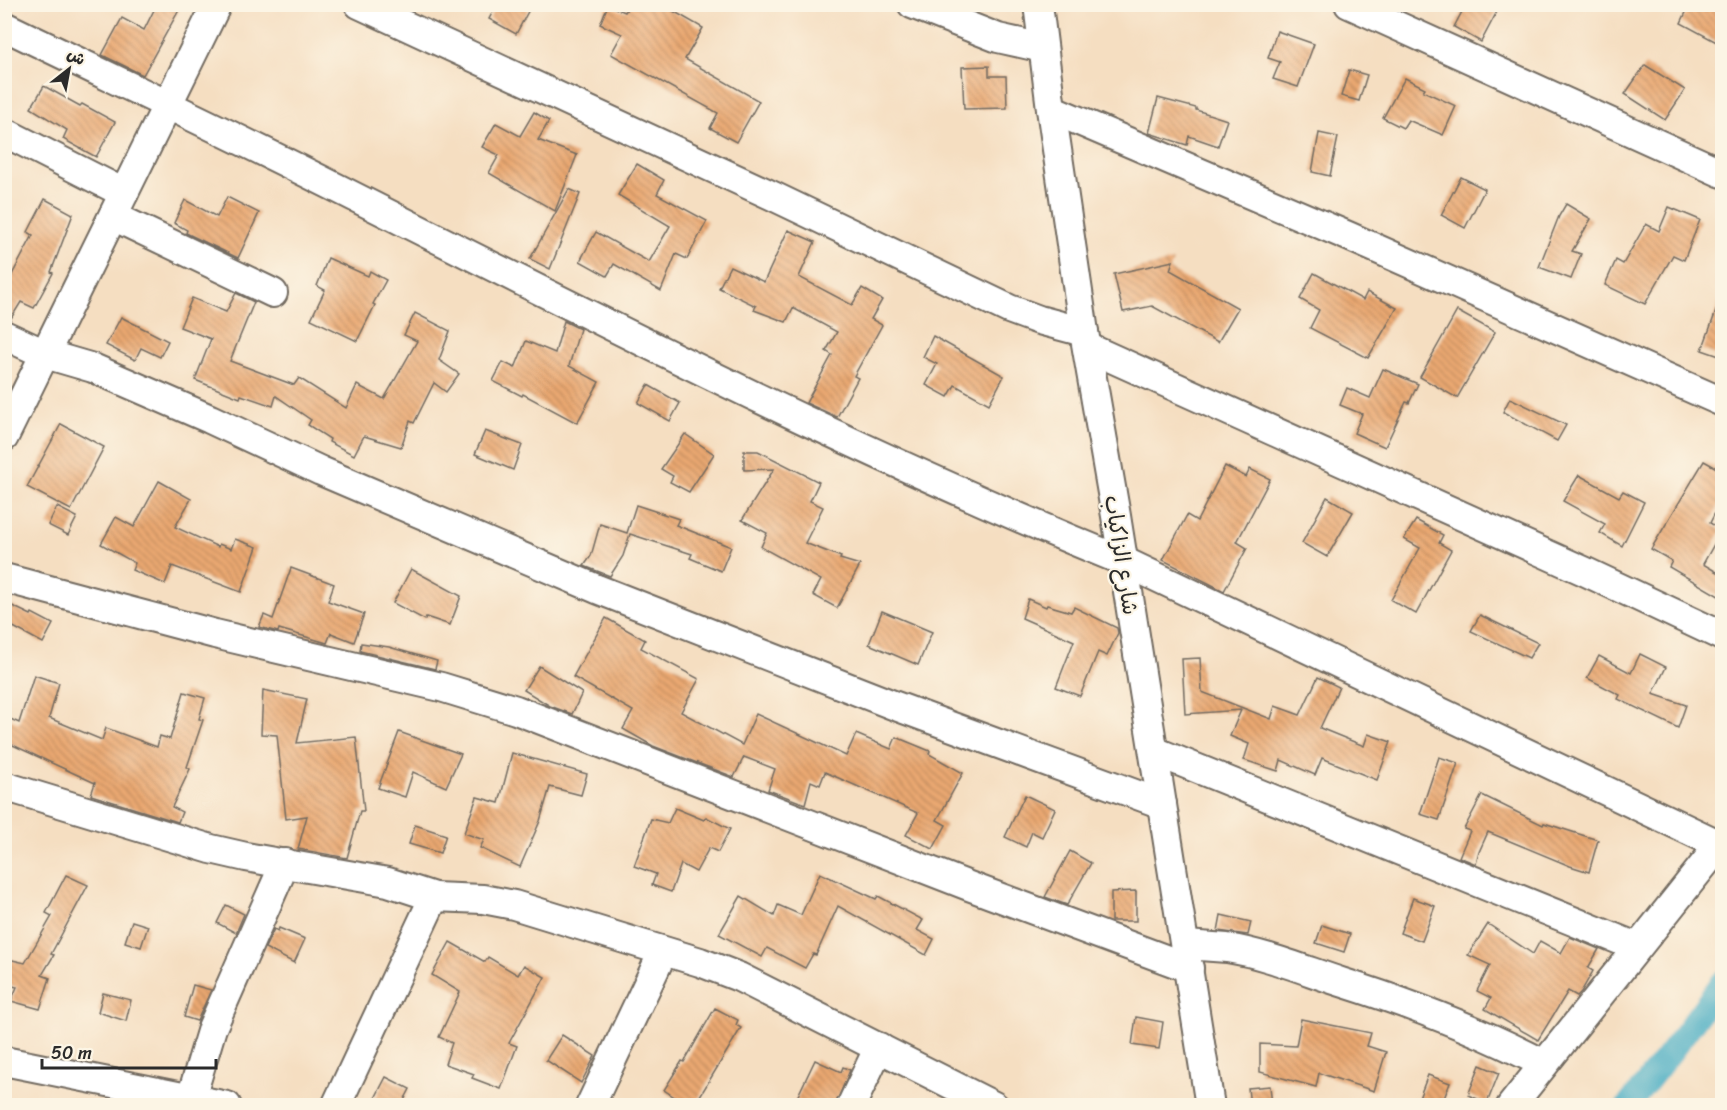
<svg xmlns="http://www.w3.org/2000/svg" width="1727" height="1110" font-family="Sriracha,'Playpen Sans Arabic',sans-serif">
<defs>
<pattern id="building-back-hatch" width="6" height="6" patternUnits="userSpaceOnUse" patternTransform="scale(1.5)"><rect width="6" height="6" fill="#eaa871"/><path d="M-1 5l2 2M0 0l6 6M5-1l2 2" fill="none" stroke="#be895d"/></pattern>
</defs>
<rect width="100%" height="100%" fill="#fcf5e5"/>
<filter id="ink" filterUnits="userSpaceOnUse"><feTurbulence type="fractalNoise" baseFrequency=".0167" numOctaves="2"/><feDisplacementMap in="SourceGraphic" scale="12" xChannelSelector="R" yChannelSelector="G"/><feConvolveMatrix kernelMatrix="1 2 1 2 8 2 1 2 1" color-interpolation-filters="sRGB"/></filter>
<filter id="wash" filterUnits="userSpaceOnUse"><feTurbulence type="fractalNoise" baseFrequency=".008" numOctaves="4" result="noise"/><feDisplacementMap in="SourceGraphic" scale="24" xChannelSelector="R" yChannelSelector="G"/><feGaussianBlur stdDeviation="1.35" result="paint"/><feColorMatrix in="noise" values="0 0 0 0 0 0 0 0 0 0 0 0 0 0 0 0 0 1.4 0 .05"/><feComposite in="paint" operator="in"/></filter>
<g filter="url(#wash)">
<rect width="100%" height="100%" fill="#f5dec1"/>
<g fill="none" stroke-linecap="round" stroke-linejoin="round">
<!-- canal -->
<polyline stroke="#42aac2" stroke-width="24" points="1628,1106 1670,1053 1722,983"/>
</g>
<g id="blocks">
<!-- building -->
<g fill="url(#building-back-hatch)">
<polygon points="157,4 169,4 179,10 143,75 102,55 122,18 144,30"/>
<polygon points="497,4 532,4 516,34 489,19"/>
<polygon points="630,4 661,4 703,28 685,59 759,101 736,142 710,128 718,113 611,54 622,34 600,24 608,5 625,12"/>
<polygon points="1466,4 1501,4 1481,42 1454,27"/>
<polygon points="1690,4 1710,4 1722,11 1722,45 1681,23"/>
<polygon points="1277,31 1314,44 1298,87 1273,79 1280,62 1268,58"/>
<polygon points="1645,65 1685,90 1665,120 1625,94"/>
<polygon points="989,66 989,76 1006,76 1007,108 964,109 962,67"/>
<polygon points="1349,70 1367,75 1359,101 1341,96"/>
<polygon points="1405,78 1425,88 1423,91 1456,106 1443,135 1408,120 1403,128 1383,118"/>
<polygon points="44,86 80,106 82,104 115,122 96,157 63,139 67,130 31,108"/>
<polygon points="1158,98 1196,108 1196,110 1227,120 1218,146 1189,136 1187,145 1149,133"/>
<polygon points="534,112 549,121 538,140 577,155 555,211 489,173 499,155 482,147 496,123 520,136"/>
<polygon points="1319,133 1338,137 1330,176 1312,172"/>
<polygon points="637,164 664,180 657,194 707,221 687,259 676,254 661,291 614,264 607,276 580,261 596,232 649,262 670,226 618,195"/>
<polygon points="1461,177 1485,189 1465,228 1441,215"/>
<polygon points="569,189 580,194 550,269 530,259"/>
<polygon points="227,197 259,213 238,258 186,233 187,230 174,223 185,200 217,217"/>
<polygon points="45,199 73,214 51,272 53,273 34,308 21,302 10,320 4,319 4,290 33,235 28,232"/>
<polygon points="1566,204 1591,219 1572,251 1581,254 1571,279 1539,267 1559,216"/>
<polygon points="1669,207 1700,220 1684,260 1673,255 1645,304 1605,285 1616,260 1623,264 1646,224 1659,231"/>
<polygon points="788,230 815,242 799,277 852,305 862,288 882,300 871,319 882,325 854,376 858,378 837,417 806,403 832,355 826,351 837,332 793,308 786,322 754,310 756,306 719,288 730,266 764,282"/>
<polygon points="328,258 368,276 370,271 386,280 373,304 375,305 357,341 311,319 325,290 317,286"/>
<polygon points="1173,261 1170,270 1238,308 1218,342 1152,306 1123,312 1114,274"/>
<polygon points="1314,273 1363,300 1367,292 1397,308 1368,358 1310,328 1319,310 1300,299"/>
<polygon points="236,293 254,302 230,361 294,385 299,378 346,408 357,385 384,399 417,341 404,335 415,313 450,331 439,360 459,374 446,392 434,383 414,423 410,421 401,447 364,436 354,455 329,442 330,439 308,425 311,420 276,396 273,406 241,395 240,398 195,380 211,339 180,327 192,298 226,312"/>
<polygon points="1720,300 1722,300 1722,357 1702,350"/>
<polygon points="1457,311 1495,332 1457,398 1420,377"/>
<polygon points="121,317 168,341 160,357 141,348 135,360 106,345"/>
<polygon points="564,321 580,329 569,366 599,382 577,423 523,394 522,396 493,381 503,362 515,368 526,341 555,353"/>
<polygon points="933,336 1004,376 989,404 955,385 948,397 926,385 937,364 923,357"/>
<polygon points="1383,369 1418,384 1409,403 1406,402 1385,447 1354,433 1362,414 1340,405 1347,388 1370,398"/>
<polygon points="648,385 680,403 670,421 638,403"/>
<polygon points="1510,398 1566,425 1557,441 1503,412"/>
<polygon points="61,424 104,447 71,510 27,487"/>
<polygon points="485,431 522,445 513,470 475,454"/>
<polygon points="685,434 714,454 689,492 670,482 673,476 661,469"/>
<polygon points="744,451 758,451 819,482 810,501 823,507 805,543 841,557 840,559 860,565 837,608 813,595 821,580 761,547 767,533 742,520 774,469 744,470"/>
<polygon points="1704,461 1722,471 1722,499 1710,523 1722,530 1703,564 1722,575 1722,598 1669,567 1672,561 1651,549"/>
<polygon points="1225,466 1246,477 1250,469 1270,479 1237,542 1247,548 1224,591 1163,560 1187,515 1197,521"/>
<polygon points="1579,475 1619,497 1623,491 1644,502 1622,546 1600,533 1605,524 1563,501"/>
<polygon points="159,481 191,499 175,527 218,547 219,544 231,549 235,539 257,547 241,592 172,566 165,584 132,570 135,563 101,544 116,517 134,527"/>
<polygon points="1327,497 1353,512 1327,557 1302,543"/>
<polygon points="636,505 679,519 676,525 731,547 721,571 690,558 692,554 630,534 623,556 610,576 584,566 591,556 600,524 627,533"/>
<polygon points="57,507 77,517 68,535 48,525"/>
<polygon points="1416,520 1443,535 1439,543 1451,550 1416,614 1391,600 1420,548 1404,539"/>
<polygon points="291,568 334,584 328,601 364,614 354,642 331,633 327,643 279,629 278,632 259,627 264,615 273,619"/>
<polygon points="411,569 461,596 450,625 426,617 425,620 393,603"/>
<polygon points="1028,599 1046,607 1047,605 1071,612 1074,607 1117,628 1118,633 1107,656 1098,652 1080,696 1056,687 1074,641 1022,618"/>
<polygon points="4,602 31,615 32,613 53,624 43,643 4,622"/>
<polygon points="882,611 932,632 918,665 869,644"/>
<polygon points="1480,615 1538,643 1529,658 1471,631"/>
<polygon points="606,618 645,640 641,648 699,679 681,712 742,745 756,714 846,756 856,734 891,749 896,737 930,751 929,754 963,773 937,820 946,825 933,849 906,835 918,813 825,772 820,785 811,781 805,804 768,790 775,769 744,757 734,777 653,746 623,729 633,711 573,677"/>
<polygon points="361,643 389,647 437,661 435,669 360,651"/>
<polygon points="1640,654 1666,667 1653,694 1686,705 1678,728 1618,699 1620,695 1587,678 1599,656 1631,673"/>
<polygon points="1200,658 1202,692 1271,719 1275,706 1300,715 1318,677 1339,687 1320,728 1364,746 1368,734 1391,742 1377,780 1322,758 1315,775 1281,760 1278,771 1244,760 1249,744 1230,736 1241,710 1185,714 1182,659"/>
<polygon points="539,666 582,693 572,714 550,706 524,690"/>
<polygon points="34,675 59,683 49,718 102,740 106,728 157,747 160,736 170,739 184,692 205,698 199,719 203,720 187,767 190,769 172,807 182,812 178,822 91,795 95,783 4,741 4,716 19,723"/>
<polygon points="263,690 307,699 297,743 356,737 364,811 360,811 347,858 298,849 307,816 286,819 277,735 261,734"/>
<polygon points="399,732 461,754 446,787 413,772 405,797 378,788"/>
<polygon points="512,753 587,774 581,795 550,787 540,821 520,867 480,848 484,840 464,833 477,797 499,803"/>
<polygon points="1439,757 1458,763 1439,820 1420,814"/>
<polygon points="1025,795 1055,809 1042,837 1032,832 1026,847 1005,837"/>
<polygon points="1482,795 1543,825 1544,823 1598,840 1589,872 1570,866 1488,832 1479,852 1476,864 1459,857 1470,831 1464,829"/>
<polygon points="675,808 704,820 706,817 730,829 718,852 709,848 696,872 681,864 671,892 652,885 656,874 634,866 651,819 668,823"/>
<polygon points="415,825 446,835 440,853 409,844"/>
<polygon points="1070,851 1091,863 1067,905 1045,897"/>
<polygon points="820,873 876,899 878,896 923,920 917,930 934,939 926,955 838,906 816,955 813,954 805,968 767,948 762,957 719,934 741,896 774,916 778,905 801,915"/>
<polygon points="66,875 88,885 51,954 54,955 42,975 50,978 40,1009 11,1001 17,987 4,984 8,959 25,963 52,916 46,913"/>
<polygon points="1136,891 1136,921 1111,921 1111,892"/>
<polygon points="1413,898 1435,906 1422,941 1400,933"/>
<polygon points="226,905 244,914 236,933 217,923"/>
<polygon points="1221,915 1251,922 1248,935 1218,931"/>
<polygon points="132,921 148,926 141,947 125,942"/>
<polygon points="1488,924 1533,954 1540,941 1561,953 1570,937 1599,949 1588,968 1593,971 1581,992 1577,996 1568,991 1538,1040 1485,1009 1491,998 1477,991 1490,965 1468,955"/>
<polygon points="1322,925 1350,934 1344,952 1316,943"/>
<polygon points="279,928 305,939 294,963 265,948 274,929 278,931"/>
<polygon points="450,942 485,962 488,957 518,975 524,965 545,977 509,1043 517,1046 501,1089 472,1078 474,1074 445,1064 452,1043 439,1037 460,992 432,975"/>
<polygon points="193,985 211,990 197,1021 184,1017"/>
<polygon points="103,993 131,1000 126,1021 98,1012"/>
<polygon points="715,1008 738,1020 736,1025 741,1028 694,1106 688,1106 664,1090 682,1061 684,1062"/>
<polygon points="1136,1017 1163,1022 1159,1049 1132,1045"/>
<polygon points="1301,1019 1371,1033 1367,1046 1386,1052 1374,1091 1319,1073 1316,1087 1260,1072 1260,1044 1296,1046"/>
<polygon points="562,1035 595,1056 581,1083 546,1060"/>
<polygon points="815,1060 841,1072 843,1067 850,1070 835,1106 793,1106"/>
<polygon points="1480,1065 1499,1073 1487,1103 1468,1095"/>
<polygon points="1428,1075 1450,1083 1441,1106 1416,1106"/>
<polygon points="386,1077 410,1089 401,1106 371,1106"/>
<polygon points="1270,1086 1272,1106 1250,1106 1248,1088"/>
</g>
</g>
</g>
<g filter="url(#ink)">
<use href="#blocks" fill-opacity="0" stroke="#726a60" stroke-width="1.5"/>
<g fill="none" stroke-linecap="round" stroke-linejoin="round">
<defs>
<g id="minor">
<polyline points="359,4 773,196 1009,309 1039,320 1084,332"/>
<polyline points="912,4 998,38 1043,48"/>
<polyline points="1038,4 1051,109 1084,332 1116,516 1210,1106"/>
<polyline points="1349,4 1722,173"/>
<path d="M4,26C113,79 222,130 329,184C591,316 852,451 1123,561L1720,845"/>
<polyline points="1051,109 1348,236 1722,402"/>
<polyline points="4,132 124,193"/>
<polyline points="113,216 273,293"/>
<polyline points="4,335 45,354 93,368 210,419 321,471 597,589 893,705 1162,804"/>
<polyline points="1087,347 1584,571 1722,636"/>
<polyline points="4,437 217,4"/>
<polyline points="4,578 215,634 441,687 516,710 969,886 1189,968"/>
<polyline points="1154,751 1637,947"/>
<polyline points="4,786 211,849 246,857 388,882 434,897 483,899 514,905 700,962 739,977 994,1106"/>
<path d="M1186,945C1199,946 1213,947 1227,948C1266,954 1304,970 1341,982C1411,1004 1479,1030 1544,1064"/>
<polyline points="4,1061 227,1106"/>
<polyline points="191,1098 212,1028 285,863"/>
<polyline points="336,1106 434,897"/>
<polyline points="590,1106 663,952"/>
<polyline points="851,1106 879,1047"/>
<polyline points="1511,1106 1722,842"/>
</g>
</defs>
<!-- minor casing -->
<use href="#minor" stroke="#726a60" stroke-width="32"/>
<!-- minor -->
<use href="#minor" stroke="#fff" stroke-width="28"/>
</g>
</g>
<g text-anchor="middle" stroke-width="4.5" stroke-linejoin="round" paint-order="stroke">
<!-- street labels -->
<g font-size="22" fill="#2b2b2b" stroke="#fcf5e5">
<text transform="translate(1122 555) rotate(81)" y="8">شارع الزاكياب</text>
</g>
</g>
<!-- margin -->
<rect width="1727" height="1110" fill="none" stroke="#fcf5e5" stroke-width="24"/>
<!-- north arrow -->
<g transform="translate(69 69) rotate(31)" stroke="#fcf5e5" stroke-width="4.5" paint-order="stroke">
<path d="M0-4.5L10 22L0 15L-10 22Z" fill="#2b2b2b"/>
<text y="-9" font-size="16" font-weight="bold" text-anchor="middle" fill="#2b2b2b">ش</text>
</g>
<!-- scale -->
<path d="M42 1059v9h174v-9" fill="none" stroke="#2b2b2b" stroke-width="3"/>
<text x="51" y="1059" font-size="18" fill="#2b2b2b" stroke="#fcf5e5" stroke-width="4.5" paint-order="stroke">50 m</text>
</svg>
